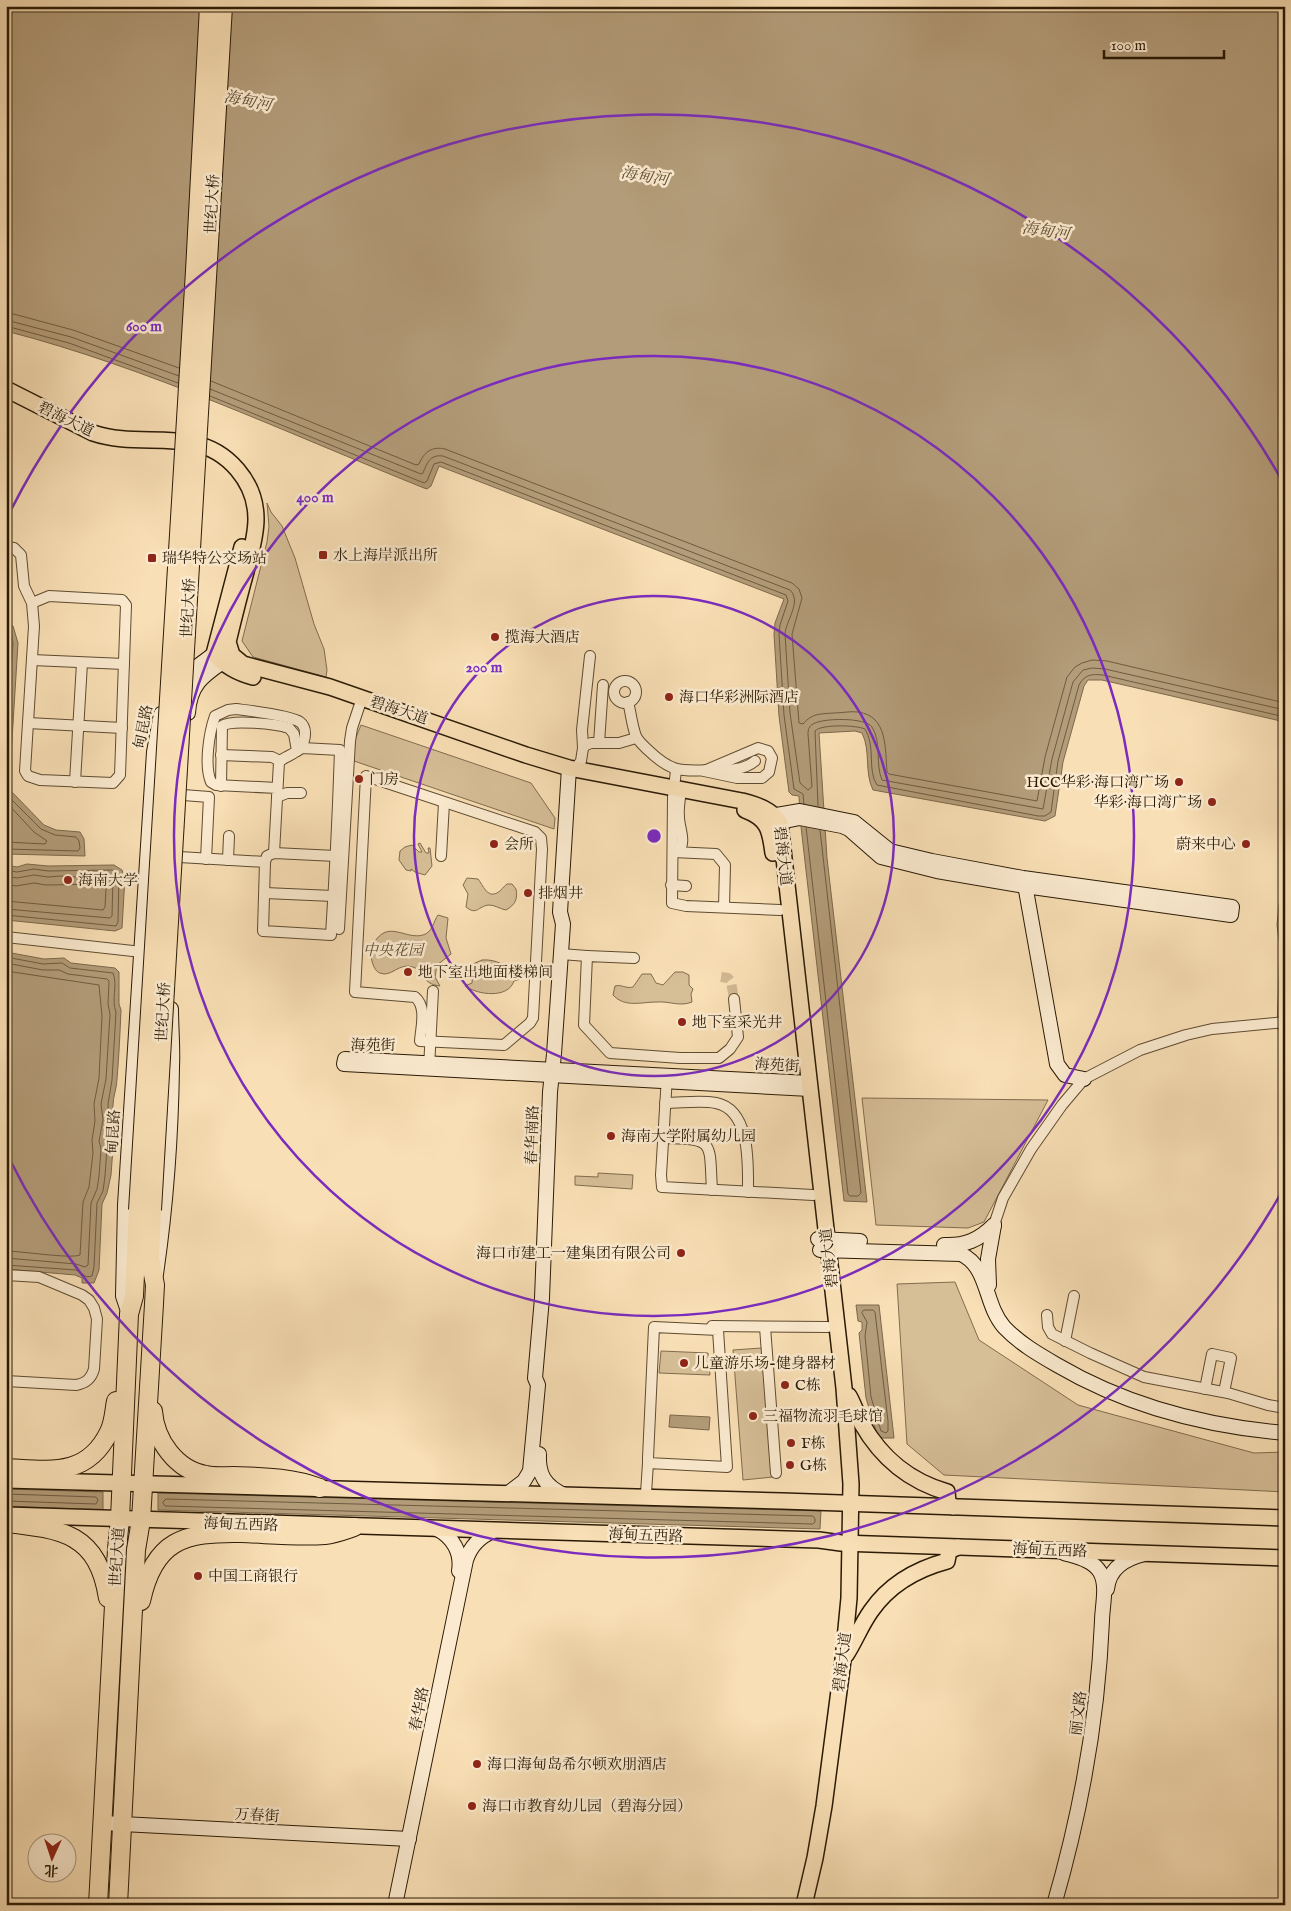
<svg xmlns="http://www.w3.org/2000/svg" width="1291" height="1911" font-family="'IM FELL English','Noto Serif SC',serif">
<rect width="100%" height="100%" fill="#f9dfb5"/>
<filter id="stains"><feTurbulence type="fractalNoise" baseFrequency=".004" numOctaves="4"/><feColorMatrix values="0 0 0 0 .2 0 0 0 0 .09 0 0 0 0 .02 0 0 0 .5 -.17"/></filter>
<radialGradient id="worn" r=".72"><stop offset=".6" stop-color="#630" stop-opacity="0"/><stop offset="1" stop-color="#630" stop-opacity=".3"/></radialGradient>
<!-- green -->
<g fill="#d6be97" stroke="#806c4e">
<polygon points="267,503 271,512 282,526 295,558 314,624 324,649 327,670 326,677 253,657 242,641 267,542 269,526"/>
<polygon points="361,725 531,783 555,818 554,829 354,761 355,740"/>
<polygon points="420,843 426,853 429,853 428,848 430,848 432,866 425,875 415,872 411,869 411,871 406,870 399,860 400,851 405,847 412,845 419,852 422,852 418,844"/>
<path d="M467,878L478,879C483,885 487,898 497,893C501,891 504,886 507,884H512L516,889C518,899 515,905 506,910C500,909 495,905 489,905C478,906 477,916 466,907L468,894L463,885Z"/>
<polygon points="1285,897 1285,1028 1277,1029 1280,947 1277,925 1279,904 1282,899"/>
<path d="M438,915L448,918L446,938L451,954L437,965L435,977L440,986C421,984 425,971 413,967C399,962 391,978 380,973C376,972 373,966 372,961C370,955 371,948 374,943C388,919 405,940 423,935C433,932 433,922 438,915Z"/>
<path d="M482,960C496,959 508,965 514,977H519L520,979L514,981C508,999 478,995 465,986L472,983L473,970L466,967Z"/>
<path d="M675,972H683L689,975V985L693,989L691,994L692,1002C679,1007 670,1001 657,1002C641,1002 625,1008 613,995L615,986C621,984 626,989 633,987L642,974H651L656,983L663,985Z"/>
<polygon points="862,1098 1048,1100 984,1222 968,1228 876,1225"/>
<polygon points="598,1173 633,1175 632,1189 575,1185 575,1176 598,1177"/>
<polygon points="955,1282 979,1340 1078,1405 1254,1453 1285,1452 1285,1492 944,1475 907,1444 897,1284"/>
<polygon points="762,1348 773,1477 743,1480 733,1350"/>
<polygon points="661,1351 708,1353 710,1375 659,1373"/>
</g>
<!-- water -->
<g fill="#b39c79" stroke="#7c684b">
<path d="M6,6H1285V722L1102,680H1088L1084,686L1063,762L1055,816L1045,821L873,790C864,772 871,751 862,733L855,731L819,733L827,858L867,1202L844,1201L800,818L799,796L792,795L789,792L779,716L774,634L775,623L784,599L439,466L431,486L427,489L424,488C287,433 149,368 6,331Z"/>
<polygon points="6,619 13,626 18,643 9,789 44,825 56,830 80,832 84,839 85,856 6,854"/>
<polygon points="27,864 48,866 114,865 122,870 125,877 122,928 115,931 6,920 6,865 17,867"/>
<path d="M6,952L44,959L64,958L71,963L115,968L119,972V1004L121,1010C120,1033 119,1056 117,1079C117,1088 113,1096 113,1105C111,1118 116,1130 111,1142L113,1148L111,1175L107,1193L102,1204L99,1270L94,1283H82V1278L75,1275L6,1269Z"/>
<polygon points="856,1305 879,1305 894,1438 878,1438 866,1398 859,1333 862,1330 862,1322 858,1321"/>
<polygon points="670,1415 710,1417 709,1430 669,1427"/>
<polygon points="6,1489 103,1492 103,1510 6,1506"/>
<polygon points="158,1493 821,1511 820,1529 158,1510"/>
</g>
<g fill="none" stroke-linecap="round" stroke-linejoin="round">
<!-- shore -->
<g stroke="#6e5b3f" stroke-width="1">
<polyline points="6,312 73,330 179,368"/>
<polyline points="6,320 71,337 179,376"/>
<polyline points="6,326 69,343 178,383"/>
<path d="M211,381L416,465L419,464C424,452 432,446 445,449L792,583L799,589L802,598L792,634L799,723L803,724C812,713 821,714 834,713C842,713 850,711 858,712C888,716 885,749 887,772L889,774L1037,801L1045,757L1067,677L1075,667L1082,663L1092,660L1107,661L1285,703"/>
<path d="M210,389L421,474L423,473C427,463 430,454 443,456L790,590C802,602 786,620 785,634L790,713L800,783L808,790L812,787L808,734C808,730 809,726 813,724C822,718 865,717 872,727C882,743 875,764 882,780L1043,809L1052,759L1073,682L1083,670L1092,668L1105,669L1285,710"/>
<polyline points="210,396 424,483 427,481 434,464 441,462 786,595 788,601 780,625 779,634 784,715 794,789 803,794 804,804"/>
<polyline points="6,626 12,635 13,644 6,742"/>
<polyline points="6,794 41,829 55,835 76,837 79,841 80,848 78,851 6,849"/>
<polyline points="6,802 34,832 47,841 45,844 6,842"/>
<path d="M818,806L815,731C821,724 856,725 865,729C876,746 867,771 877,785L1038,816H1045L1051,812L1058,761L1079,685C1085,674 1092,674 1103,675L1285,717"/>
<polyline points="806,827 848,1194 850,1196 858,1196 861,1193 820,830"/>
<polyline points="6,870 17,872 34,869 48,871 112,870 119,874 118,922 116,926 6,915"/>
<polyline points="6,876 17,878 34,875 48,877 61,876 90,878 110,876 113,878 112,916 110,918 6,909"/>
<polyline points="6,884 16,886 34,883 46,885 103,884 106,888 105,907 103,910 6,901"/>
<path d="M6,957L43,964L62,963L70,968L113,973C118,985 111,1000 116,1012L112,1080L108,1104L109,1119L106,1142L107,1148L105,1176L103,1191L97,1203L94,1267L92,1276L87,1277L76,1270L6,1265"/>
<polyline points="6,963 43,970 59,970 68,974 107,979 109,981 108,1004 110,1014 106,1079 101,1104 103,1120 99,1141 101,1149 99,1176 97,1189 91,1203 88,1265 85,1267 76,1264 6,1258"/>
<path d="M6,971L99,985L102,1016L99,1078L94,1104L95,1121L92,1140L93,1153L89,1187L83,1202L80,1255C70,1259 21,1251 6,1251"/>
<polygon points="864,1310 873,1310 875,1312 888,1421 888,1431 886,1433 881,1431 871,1397 865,1336 867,1322 862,1313"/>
<polyline points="6,1494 96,1497 98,1500 96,1504 6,1501"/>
<polygon points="166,1499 813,1516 815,1519 815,1522 813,1524 165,1506 163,1503"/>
</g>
<!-- street-tunnel -->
<polyline stroke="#d0b892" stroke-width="10" stroke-dasharray="10 5" stroke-linecap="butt" points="721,977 728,978 731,982 734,999"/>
<defs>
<g id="street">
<polyline points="6,547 14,548 21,555 24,586 32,603 34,626 25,771 28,776 40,780 113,783 120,775 126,605 122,600 49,596 32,603"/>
<polyline points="32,660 124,664"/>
<circle cx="625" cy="692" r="11"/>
<path d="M628,702C631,713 632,726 636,736C638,741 644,746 648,750C672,773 681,771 711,770C727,770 743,771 755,761"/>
<polyline points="28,723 122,728"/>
<polyline points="599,743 603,685"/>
<polyline points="583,748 582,730 590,656"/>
<polygon points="758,748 768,751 772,758 769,772 762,778 737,778 704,771"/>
<polyline points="221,755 272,757 280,761"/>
<polyline points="575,769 581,761 583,748 586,745 591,743 619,743 636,738"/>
<polyline points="676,770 673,797 672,903 686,906 780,910"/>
<path d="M366,776L535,832L541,838L542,849L533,1018L530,1023L504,1045L420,1041C421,1027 427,1007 415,997L355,992Z"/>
<polyline points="75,782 82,663"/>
<path d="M221,786L222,726C231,719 277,724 289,728L294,734L297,751L302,748L340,750C338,812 335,873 331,935L263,931L265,862L267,856L274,853L336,856"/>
<polyline points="183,795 209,797 206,859"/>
<polyline points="277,797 287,793 301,793"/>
<polyline points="673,852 716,854 725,865 724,907"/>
<path d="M673,852H678C687,842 679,828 679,817C678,808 680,799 681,790"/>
<path d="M274,853L279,762C285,756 295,755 301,747C305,741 308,728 300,722C289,715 251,711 236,709L228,710L215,716C209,733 204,766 211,782L216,785L277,788"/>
<polyline points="441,856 444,803"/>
<polyline points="179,857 265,862"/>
<polyline points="228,860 229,836"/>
<polyline points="671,885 686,886"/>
<polyline points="265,893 333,896"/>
<polyline points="339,929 350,741 352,728 362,698"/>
<polyline points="6,937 142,952"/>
<polyline points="561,954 587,956"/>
<polyline points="634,958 587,956 584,1025 610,1053 680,1058 719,1058 730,1049 738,1037 734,999"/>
<polyline points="429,1068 433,991"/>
<polyline points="667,1076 661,1175 662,1187 813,1195"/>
<path d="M665,1103C682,1103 700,1100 716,1103C751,1110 748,1165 748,1192"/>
<path d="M663,1138C716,1139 709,1141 712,1190"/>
<polyline points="994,1225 1003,1198 1031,1149 1062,1105 1084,1079 1140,1050 1186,1035 1212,1029 1285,1022"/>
<path d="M6,1275L39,1277L82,1295L89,1300L94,1308L97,1319L94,1369C91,1379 86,1383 76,1385L6,1381"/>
<polyline points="1047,1315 1048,1327 1052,1334 1090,1353 1144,1377 1228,1393 1268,1405 1285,1408"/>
<polyline points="712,1326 828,1327"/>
<polyline points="765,1327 776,1473"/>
<polyline points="1065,1341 1074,1296"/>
<polyline points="1205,1389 1212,1354 1231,1358 1224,1392"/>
<polyline points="646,1498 646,1493 648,1463 648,1458 654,1327 718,1330 727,1467 648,1463"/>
</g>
<g id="secondary">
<polyline points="179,680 214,654 224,655"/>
<path d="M188,713C190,680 208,673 231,656"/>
<polyline points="765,817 800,811 854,822 890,851 932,861 1023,878 1232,907 1231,915 1025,886 937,871 881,857 849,829 842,826 800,818 770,824"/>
<polyline points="1024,879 1057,1064 1065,1075 1084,1079"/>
<polyline points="809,1083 345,1059 344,1064 810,1089"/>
<polyline points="818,1239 860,1241"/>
<path d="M944,1245C965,1246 979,1240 994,1225"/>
<path d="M820,1250L961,1254C989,1267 984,1304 1004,1327C1019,1343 1038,1354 1057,1365C1127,1406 1204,1426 1285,1433"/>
<path d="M156,1274C166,1206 171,1136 172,1067C173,1047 171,1028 171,1009"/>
<polyline points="989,1285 988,1259 994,1225"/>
<polyline points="129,1314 123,1296 125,1205 154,752 161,714"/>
<path d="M539,1454C538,1475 545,1486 564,1495"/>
<polyline points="507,1494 524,1481 530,1471 538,1385 535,1378 542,1298 550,1092 554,1054 563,924 560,912 569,768"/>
<path d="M437,1529C453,1537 462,1553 459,1571"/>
<path d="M1107,1589C1109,1568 1125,1559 1144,1554"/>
<polyline points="103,1823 409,1839"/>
<path d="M395,1905L466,1560C471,1545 480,1537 493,1531"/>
<path d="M1054,1905C1081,1812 1098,1718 1102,1621C1102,1607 1108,1585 1100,1572C1093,1560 1077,1557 1064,1553"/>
</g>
<g id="primary">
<path d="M6,389L93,433C125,444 160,437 192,443C228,450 256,482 256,519C256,536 251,552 247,568C240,593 234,617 228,642L232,655L243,664L330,687L526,755L569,768L742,801C756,805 772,809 780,823L844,1388L851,1484L849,1598L843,1660L824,1806L815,1858L804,1905"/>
<path d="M242,547L214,654C225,666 237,673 253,677"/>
<path d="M745,810C769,819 770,831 773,853"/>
<path d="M849,1396C854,1405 857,1415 862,1424C882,1459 909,1481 947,1492L948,1502L953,1507"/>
<polyline points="6,1480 782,1501 1285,1518"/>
<polyline points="6,1515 819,1540 841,1543 1285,1558"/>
<path d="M846,1655C855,1641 861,1625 871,1611C889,1585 917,1569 947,1561L949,1551L958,1547"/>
</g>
<g id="highway">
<path d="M153,1411C155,1440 176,1470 206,1475C214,1477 224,1476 233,1476C262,1477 292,1477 320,1488"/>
<path d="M6,1468C48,1470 87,1478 109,1432C114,1422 114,1411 116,1401"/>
<path d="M6,1523C63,1529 98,1534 108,1598"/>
<path d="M141,1601C154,1540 184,1532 241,1533C269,1534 297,1537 325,1535C335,1534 345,1530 354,1527"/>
<polyline points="98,1905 117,1549 120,1519 129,1314 134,1296 138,1210"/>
<polyline points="118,1905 136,1550 141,1520 154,1304 155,1285 150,1258 152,1210"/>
</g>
</defs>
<!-- street casing -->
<use href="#street" stroke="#5e4b31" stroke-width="12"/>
<!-- secondary casing -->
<use href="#secondary" stroke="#2a1a05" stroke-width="16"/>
<!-- primary casing -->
<use href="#primary" stroke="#2a1a05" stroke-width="18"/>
<!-- highway casing -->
<use href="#highway" stroke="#2a1a05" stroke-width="20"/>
<!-- street -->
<use href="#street" stroke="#fbeacf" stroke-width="10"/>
<!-- secondary -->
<use href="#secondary" stroke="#fbeacf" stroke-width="14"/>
<!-- primary -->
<use href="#primary" stroke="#f9dfb5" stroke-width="15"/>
<!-- highway -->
<use href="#highway" stroke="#f9dfb5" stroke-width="18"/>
<defs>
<g id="highway-bridge">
<polyline points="138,1210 195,271 209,6"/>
<polyline points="152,1210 223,6"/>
</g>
</defs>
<!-- highway-bridge casing -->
<use href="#highway-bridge" stroke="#2a1a05" stroke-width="20" stroke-linecap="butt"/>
<!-- highway-bridge -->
<use href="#highway-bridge" stroke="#f9dfb5" stroke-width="18"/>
</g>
<!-- distance rings -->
<g fill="none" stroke="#7b2cbf" stroke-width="2.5">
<circle cx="654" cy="836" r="240"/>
<circle cx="654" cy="836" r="480"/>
<path d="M1285 1186A721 721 0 0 1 9 1158M9 514A721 721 0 0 1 1285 486"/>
</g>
<!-- markers -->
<g fill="#8f2418" stroke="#fbeacf" stroke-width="2">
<rect x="318" y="550" width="10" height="10" rx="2.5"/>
<rect x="147" y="553" width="10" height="10" rx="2.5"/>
<circle cx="495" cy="637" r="5"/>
<circle cx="669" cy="697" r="5"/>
<circle cx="359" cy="779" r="5"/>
<circle cx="1179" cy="782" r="5"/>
<circle cx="1212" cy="802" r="5"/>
<circle cx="494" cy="844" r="5"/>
<circle cx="1246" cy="844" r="5"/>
<circle cx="68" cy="880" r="5"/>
<circle cx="528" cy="893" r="5"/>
<circle cx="408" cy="972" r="5"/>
<circle cx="682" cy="1022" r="5"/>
<circle cx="611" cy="1136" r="5"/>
<circle cx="681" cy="1253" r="5"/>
<circle cx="684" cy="1363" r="5"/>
<circle cx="785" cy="1385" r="5"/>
<circle cx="753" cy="1416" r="5"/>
<circle cx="791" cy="1443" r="5"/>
<circle cx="790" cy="1465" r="5"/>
<circle cx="198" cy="1576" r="5"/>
<circle cx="477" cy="1764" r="5"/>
<circle cx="472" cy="1806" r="5"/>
</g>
<g text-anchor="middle" stroke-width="5" stroke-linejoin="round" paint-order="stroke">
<!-- street labels -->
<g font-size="15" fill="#2a1a05" stroke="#fbeacf">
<text transform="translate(212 204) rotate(-87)" y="5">世纪大桥</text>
<text transform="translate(66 419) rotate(26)" y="5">碧海大道</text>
<text transform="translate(188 608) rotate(-87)" y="5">世纪大桥</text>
<text transform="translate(399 710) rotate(18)" y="5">碧海大道</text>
<text transform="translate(143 727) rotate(-79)" y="5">甸昆路</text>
<text transform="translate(783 856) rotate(83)" y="5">碧海大道</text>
<text transform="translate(163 1012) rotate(-87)" y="5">世纪大桥</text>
<text x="373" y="1050">海苑街</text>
<text transform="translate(777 1065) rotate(3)" y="5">海苑街</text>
<text transform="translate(113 1132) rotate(-87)" y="5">甸昆路</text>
<text transform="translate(532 1135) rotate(-88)" y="5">春华南路</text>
<text transform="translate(829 1258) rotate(-97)" y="5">碧海大道</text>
<text transform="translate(241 1524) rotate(2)" y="5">海甸五西路</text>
<text transform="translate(646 1535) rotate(2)" y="5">海甸五西路</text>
<text transform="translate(1050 1550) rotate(2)" y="5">海甸五西路</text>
<text transform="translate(117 1557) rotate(-86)" y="5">世纪大道</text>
<text transform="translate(842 1662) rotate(-83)" y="5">碧海大道</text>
<text transform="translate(419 1709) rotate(-79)" y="5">春华路</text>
<text transform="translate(1078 1713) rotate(-83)" y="5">丽文路</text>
<text transform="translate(257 1815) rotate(3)" y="5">万春街</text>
</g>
<!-- poi labels -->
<g font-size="15" fill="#2a1a05" stroke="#fbeacf" text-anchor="start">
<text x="333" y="560">水上海岸派出所</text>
<text x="162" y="563">瑞华特公交场站</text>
<text x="505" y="642">揽海大酒店</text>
<text x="679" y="702">海口华彩洲际酒店</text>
<text x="369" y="784">门房</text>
<text x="1169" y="787" text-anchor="end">HCC华彩·海口湾广场</text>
<text x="1202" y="807" text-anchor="end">华彩·海口湾广场</text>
<text x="504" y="849">会所</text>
<text x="1236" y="849" text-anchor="end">蔚来中心</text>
<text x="78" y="885">海南大学</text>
<text x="538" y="898">排烟井</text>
<text x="418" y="977">地下室出地面楼梯间</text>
<text x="692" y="1027">地下室采光井</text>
<text x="621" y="1141">海南大学附属幼儿园</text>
<text x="671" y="1258" text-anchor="end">海口市建工一建集团有限公司</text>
<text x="694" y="1368">儿童游乐场-健身器材</text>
<text x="795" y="1390">C栋</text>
<text x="763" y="1421">三福物流羽毛球馆</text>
<text x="801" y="1448">F栋</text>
<text x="800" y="1470">G栋</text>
<text x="208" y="1581">中国工商银行</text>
<text x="487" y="1769">海口海甸岛希尔顿欢朋酒店</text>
<text x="482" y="1811">海口市教育幼儿园（碧海分园）</text>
</g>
<!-- park labels -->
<g font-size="15" font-style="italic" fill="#5e4b31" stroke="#fbeacf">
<text x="393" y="955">中央花园</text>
</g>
<!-- water labels -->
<g font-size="16" font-style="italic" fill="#614e33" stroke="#fbeacf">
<text transform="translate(248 100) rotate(11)" y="6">海甸河</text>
<text transform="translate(645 175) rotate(9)" y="6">海甸河</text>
<text transform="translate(1046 230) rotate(8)" y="6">海甸河</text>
</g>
</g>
<circle cx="654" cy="836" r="8" fill="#7b2cbf" stroke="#fbeacf" stroke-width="2.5"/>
<g font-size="15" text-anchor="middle" font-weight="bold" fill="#7b2cbf" stroke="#fbeacf" stroke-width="5" stroke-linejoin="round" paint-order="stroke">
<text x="144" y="331">600 m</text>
<text x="315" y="502">400 m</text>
<text x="484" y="672">200 m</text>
</g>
<!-- margin -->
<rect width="1291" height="1911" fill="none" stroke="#f9dfb5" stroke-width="25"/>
<rect x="8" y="8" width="1276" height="1896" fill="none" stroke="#2a1a05" stroke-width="2.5"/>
<rect x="12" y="12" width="1266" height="1886" fill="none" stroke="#2a1a05"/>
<!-- north arrow -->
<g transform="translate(52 1858) rotate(183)"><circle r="24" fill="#fbeacf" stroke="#a7977e"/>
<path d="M0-4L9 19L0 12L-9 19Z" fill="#8f2418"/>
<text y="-8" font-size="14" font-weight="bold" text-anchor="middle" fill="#2a1a05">北</text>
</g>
<!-- scale -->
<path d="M1104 50v8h120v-8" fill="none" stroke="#2a1a05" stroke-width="2.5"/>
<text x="1111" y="50" font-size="15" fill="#2a1a05" stroke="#fbeacf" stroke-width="4" paint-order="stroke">100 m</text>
<rect width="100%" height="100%" filter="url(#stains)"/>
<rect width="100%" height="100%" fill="url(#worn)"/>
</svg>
